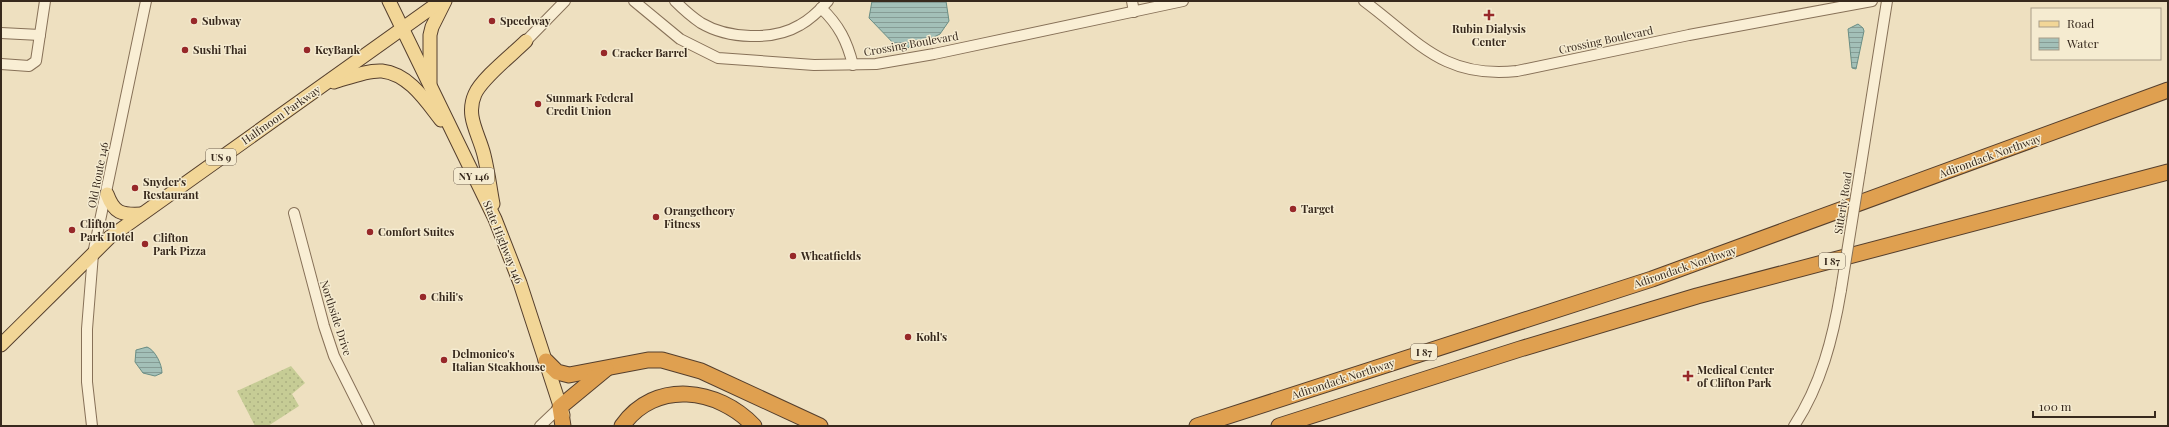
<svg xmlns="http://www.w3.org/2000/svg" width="2169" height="427" font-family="'Playfair Display',serif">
<defs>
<pattern id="grass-dots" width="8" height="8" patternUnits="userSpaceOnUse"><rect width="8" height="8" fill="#c6cc95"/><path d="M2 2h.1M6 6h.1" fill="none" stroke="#abaf80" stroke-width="1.8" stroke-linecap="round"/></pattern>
<pattern id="water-rules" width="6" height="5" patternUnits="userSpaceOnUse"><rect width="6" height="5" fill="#a3c0b8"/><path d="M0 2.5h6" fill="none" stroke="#869c95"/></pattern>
</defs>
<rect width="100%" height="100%" fill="#eee0c0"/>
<!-- grass -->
<polygon fill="url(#grass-dots)" points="291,366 305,383 292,394 299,406 268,426 255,426 237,391"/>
<!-- water -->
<g fill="url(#water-rules)" stroke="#6a8e85">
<polygon points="872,1 946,1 949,21 940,34 920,44 900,50 869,18"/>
<polygon points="1858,24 1863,28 1864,31 1856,69 1852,68 1848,29"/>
<path d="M147,347C155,350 162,364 162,373L155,376L143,373L135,362L136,350Z"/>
</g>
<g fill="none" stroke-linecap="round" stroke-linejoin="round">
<defs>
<g id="minor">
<polyline points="634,1 680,39 718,58 814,65 876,64 934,54 1183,1"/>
<path d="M675,1C683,9 692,17 701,23C728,39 773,41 800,25C811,19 820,10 828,1"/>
<polyline points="1132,1 1134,12"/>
<path d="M1364,1C1418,41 1443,79 1517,71L1689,35L1872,1"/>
<path d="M821,8C839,25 847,41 853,65"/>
<polyline points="1,33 40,35"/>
<polyline points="526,41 565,1"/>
<polyline points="1,64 29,66 36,61 45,1"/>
<polyline points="1860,171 1887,1"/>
<polyline points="294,213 324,326 334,356 369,426"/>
<polyline points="92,426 87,382 87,329 93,254 146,1"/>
<polyline points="540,426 560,407"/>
<path d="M1794,426C1821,385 1833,338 1841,290"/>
</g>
<g id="major">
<polyline points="389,1 495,219 520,283 563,415"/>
<path d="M334,82C348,78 367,70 382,71C409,74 426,101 441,120"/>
<polyline points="430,83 430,35 432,27 445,1"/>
<path d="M107,194C114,213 121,215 141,214"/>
<path d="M493,204C490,188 488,171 484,155C479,134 465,116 475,94C482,78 513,54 526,41"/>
<polyline points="1,345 110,237 441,1"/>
</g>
<g id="highway">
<polyline points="546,361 557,372 569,375 648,360 662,360 701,371 820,426"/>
<polyline points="563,426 560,407 606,369"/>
<path d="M622,426C655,379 718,388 754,426"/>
<polyline points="1197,426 1652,279 2168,90"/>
<polyline points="1279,426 1520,349 1697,296 2168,172"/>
</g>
</defs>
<!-- minor casing -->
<use href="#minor" stroke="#877158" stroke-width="12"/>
<!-- major casing -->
<use href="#major" stroke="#553f2d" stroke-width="15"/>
<!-- highway casing -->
<use href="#highway" stroke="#553f2d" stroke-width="17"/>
<!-- minor -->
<use href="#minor" stroke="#f9eed4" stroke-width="10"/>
<!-- major -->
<use href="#major" stroke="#f2d697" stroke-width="13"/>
<!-- highway -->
<use href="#highway" stroke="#dfa050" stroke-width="15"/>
<defs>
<polyline id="minor-bridge" points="1841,290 1860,171"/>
</defs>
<!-- minor-bridge casing -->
<use href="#minor-bridge" stroke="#877158" stroke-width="12" stroke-linecap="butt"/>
<!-- minor-bridge -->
<use href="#minor-bridge" stroke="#f9eed4" stroke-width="10"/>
</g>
<!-- markers -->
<g fill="#972829" stroke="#f5ebd0" stroke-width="1.5">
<path d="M1487 9h4v4h4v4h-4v4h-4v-4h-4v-4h4z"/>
<circle cx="194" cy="21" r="4"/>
<circle cx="492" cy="21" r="4"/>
<circle cx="185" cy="50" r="4"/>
<circle cx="307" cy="50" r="4"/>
<circle cx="604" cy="53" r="4"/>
<circle cx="538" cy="104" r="4"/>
<circle cx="135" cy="188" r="4"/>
<circle cx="1293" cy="209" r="4"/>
<circle cx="656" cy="217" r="4"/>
<circle cx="72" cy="230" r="4"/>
<circle cx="370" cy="232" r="4"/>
<circle cx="145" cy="244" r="4"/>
<circle cx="793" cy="256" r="4"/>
<circle cx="423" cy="297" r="4"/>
<circle cx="908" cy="337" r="4"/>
<circle cx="444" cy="360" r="4"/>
<path d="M1686 370h4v4h4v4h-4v4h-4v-4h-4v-4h4z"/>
</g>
<g text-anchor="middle" stroke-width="3" stroke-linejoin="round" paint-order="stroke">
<!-- shield labels -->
<g fill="#f5ebd0" stroke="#706353" stroke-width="1">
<rect x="206" y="149" width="30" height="16" rx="3"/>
<rect x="454" y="168" width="40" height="16" rx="3"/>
<rect x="1819" y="253" width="26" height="16" rx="3"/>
<rect x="1411" y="344" width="26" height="16" rx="3"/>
</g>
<g font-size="10" font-weight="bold" fill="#37291d">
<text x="221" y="161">US 9</text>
<text x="474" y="180">NY 146</text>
<text x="1832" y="265">I 87</text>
<text x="1424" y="356">I 87</text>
</g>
<!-- poi labels -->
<g font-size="11" font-weight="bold" fill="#37291d" stroke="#f5ebd0" text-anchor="start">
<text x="202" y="25">Subway</text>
<text x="500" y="25">Speedway</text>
<text x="1489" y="33" text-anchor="middle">Rubin Dialysis<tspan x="1489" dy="13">Center</tspan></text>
<text x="193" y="54">Sushi Thai</text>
<text x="315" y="54">KeyBank</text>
<text x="612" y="57">Cracker Barrel</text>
<text x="546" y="102">Sunmark Federal<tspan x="546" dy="13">Credit Union</tspan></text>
<text x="143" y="186">Snyder's<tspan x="143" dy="13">Restaurant</tspan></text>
<text x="1301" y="213">Target</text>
<text x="664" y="215">Orangetheory<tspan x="664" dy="13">Fitness</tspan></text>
<text x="80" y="228">Clifton<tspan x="80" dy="13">Park Hotel</tspan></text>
<text x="378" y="236">Comfort Suites</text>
<text x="153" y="242">Clifton<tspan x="153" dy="13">Park Pizza</tspan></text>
<text x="801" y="260">Wheatfields</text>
<text x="431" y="301">Chili's</text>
<text x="916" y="341">Kohl's</text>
<text x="452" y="358">Delmonico's<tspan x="452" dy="13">Italian Steakhouse</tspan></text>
<text x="1697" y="374">Medical Center<tspan x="1697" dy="13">of Clifton Park</tspan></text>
</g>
<!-- street labels -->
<g font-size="11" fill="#37291d" stroke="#f5ebd0">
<text transform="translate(1606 40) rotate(-12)" y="4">Crossing Boulevard</text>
<text transform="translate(911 44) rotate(-10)" y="4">Crossing Boulevard</text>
<text transform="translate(281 115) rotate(-35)" y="4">Halfmoon Parkway</text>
<text transform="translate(1990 156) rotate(-20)" y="4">Adirondack Northway</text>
<text transform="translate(98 175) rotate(-79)" y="4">Old Route 146</text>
<text transform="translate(1843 203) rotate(-81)" y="4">Sitterly Road</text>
<text transform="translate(503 242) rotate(68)" y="4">State Highway 146</text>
<text transform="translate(1685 267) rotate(-19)" y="4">Adirondack Northway</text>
<text transform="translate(336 318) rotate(72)" y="4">Northside Drive</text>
<text transform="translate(1343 379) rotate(-18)" y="4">Adirondack Northway</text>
</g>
</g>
<!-- border -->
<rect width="2169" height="427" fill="none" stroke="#37291d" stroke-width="4"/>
<!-- legend -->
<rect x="2031" y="8" width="130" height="52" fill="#f5ebd0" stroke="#a99d88"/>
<rect x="2039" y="21" width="20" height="6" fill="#f2d697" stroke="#a99d88"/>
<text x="2067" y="28" font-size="12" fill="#37291d">Road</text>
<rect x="2039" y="38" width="20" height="12" fill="url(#water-rules)" stroke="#a99d88"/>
<text x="2067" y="48" font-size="12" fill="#37291d">Water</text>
<!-- scale -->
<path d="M2033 411v6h122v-6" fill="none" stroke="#37291d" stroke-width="2"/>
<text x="2039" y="411" font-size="12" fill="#37291d" stroke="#f5ebd0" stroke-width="3" paint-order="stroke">100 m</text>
</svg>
